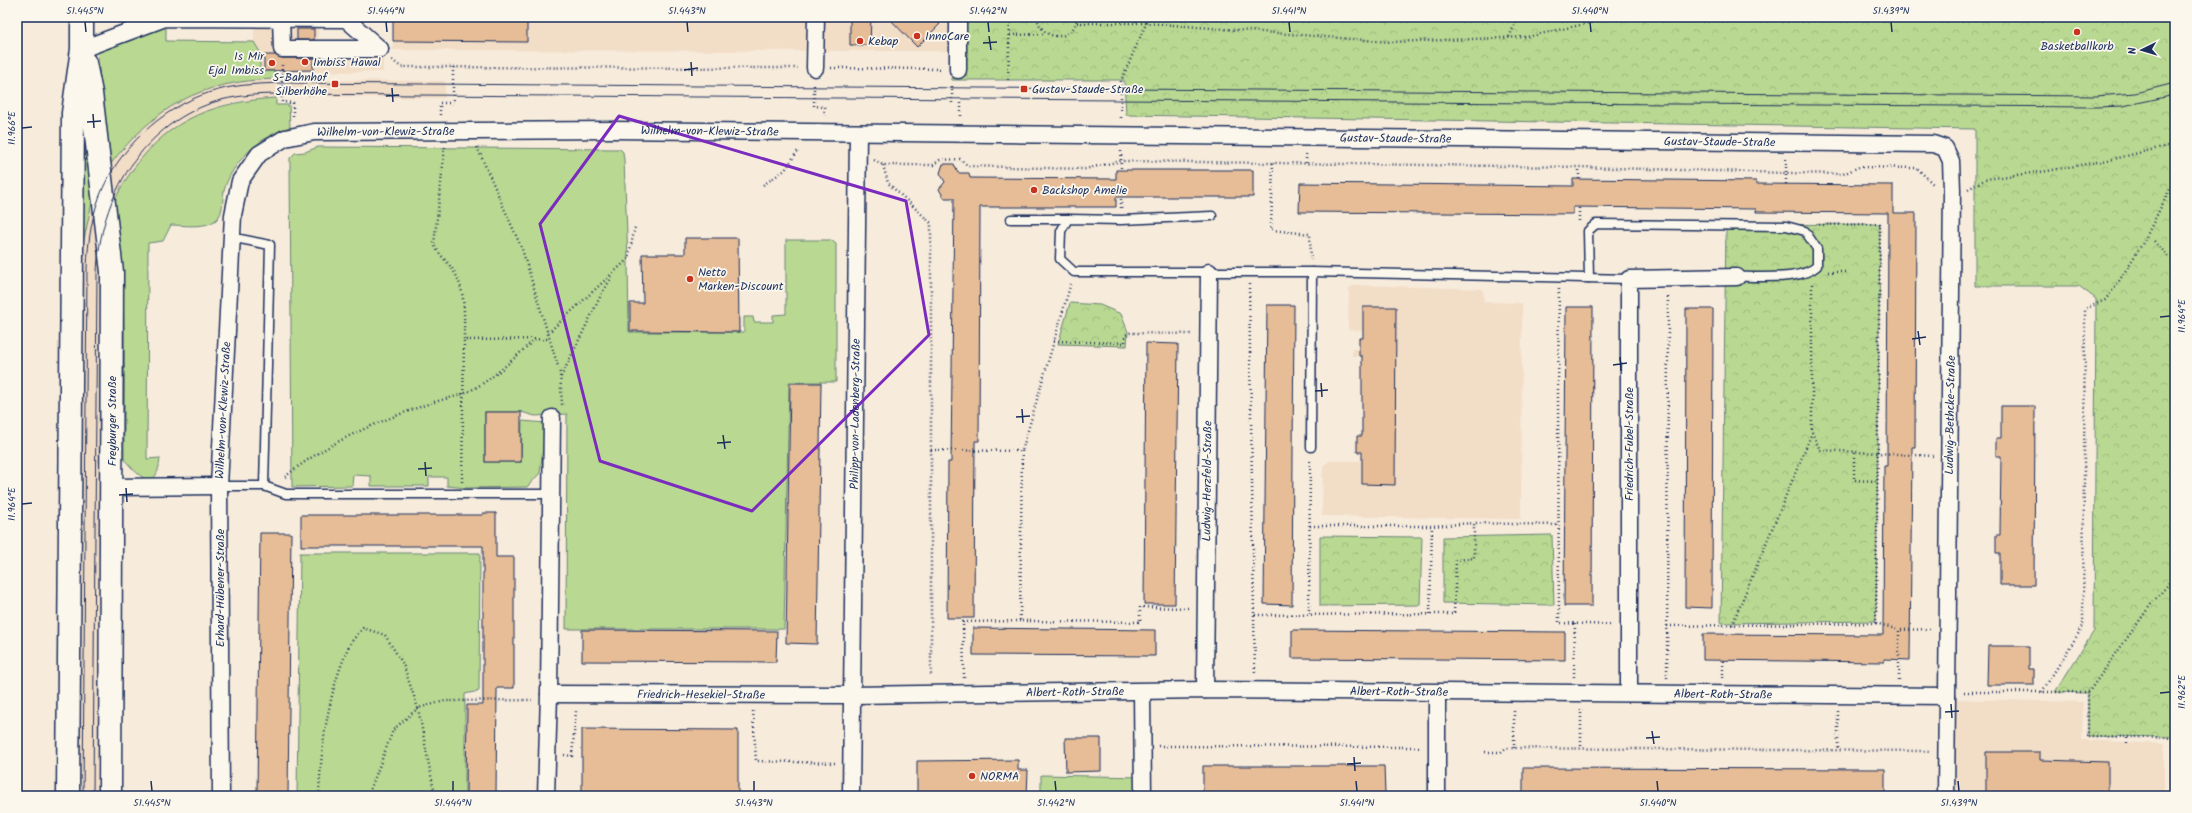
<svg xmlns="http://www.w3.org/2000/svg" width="2192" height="813" font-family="Kalam,sans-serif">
<defs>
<pattern id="forest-crowns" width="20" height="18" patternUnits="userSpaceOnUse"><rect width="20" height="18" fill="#b9d891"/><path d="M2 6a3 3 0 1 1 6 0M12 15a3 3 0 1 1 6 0" fill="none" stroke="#9eba7f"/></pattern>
</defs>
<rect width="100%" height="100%" fill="#f7ebdb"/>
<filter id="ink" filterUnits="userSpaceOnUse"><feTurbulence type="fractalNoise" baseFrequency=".025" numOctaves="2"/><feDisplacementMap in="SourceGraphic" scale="8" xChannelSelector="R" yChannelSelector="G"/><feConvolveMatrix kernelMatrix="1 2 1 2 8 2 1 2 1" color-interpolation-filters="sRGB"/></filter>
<g filter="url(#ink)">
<!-- built -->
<g fill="#f2ddc7">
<polygon points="394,17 949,17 949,51 393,50"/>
<polygon points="254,26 318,26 318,57 383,58 383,72 260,71 260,52 254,42"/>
<polygon points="276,79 276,98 234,102 212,108 175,128 157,142 125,180 114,203 109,166 139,132 154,119 169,107 203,90 237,81"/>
<polygon points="285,80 445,81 445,98 285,96"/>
<polygon points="98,189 101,274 97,796 79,796 82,268 86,227"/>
<polygon points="1356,285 1483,289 1484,302 1522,303 1521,519 1322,516 1323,466 1329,461 1362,461 1362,452 1357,452 1357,436 1362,435 1362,356 1352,356 1352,349 1359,349 1359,338 1363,338 1363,331 1348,330 1349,288"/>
<polygon points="1954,699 2083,702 2082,740 2164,744 2164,796 1954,796"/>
</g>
<!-- green -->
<g fill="#b9d891" stroke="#6a8478">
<path d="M166,25V41L254,42L260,52V71H275L276,79C199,81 156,106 109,166L97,50Z"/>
<polygon points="80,69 98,189 91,207 83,244 79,245"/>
<path d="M276,98V105H289L290,127C262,135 231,162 224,191C222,200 224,213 216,220C205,229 183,225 171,225L163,241L148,243L147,459L160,458C157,495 138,476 124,459C124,394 126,327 121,262C120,249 112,212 115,202C118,190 127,178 134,168C171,117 216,102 276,98Z"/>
<polygon points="318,147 620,149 623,152 624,160 628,259 629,332 744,332 744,317 753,317 754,322 773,322 773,315 786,314 786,240 831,240 836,244 836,382 789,382 784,629 566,629 567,414 535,416 521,412 485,412 485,462 521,462 522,421 546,423 540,473 527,487 467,488 447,486 447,477 429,477 429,486 371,486 371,476 353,475 352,486 292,487 290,158 295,153 305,152"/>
<polygon points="300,553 480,553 479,691 465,694 465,796 297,796"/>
<polygon points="1041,775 1143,777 1143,796 1041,796"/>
</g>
<!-- forest -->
<g fill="url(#forest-crowns)" stroke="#6a8478">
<polygon points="950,17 2175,17 2175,737 2088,736 2088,693 2055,692 2094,631 2096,299 2079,286 1975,286 1975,129 1126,115 1124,80 952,80"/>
<polygon points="1880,224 1876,621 1721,623 1726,225"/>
<polygon points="1070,303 1100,305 1121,314 1128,332 1127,346 1058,344"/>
<polygon points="1552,535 1554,605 1443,603 1443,537"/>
<polygon points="1320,536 1422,537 1420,605 1320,606"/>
</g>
<!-- building -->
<g fill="#e6bd97" stroke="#1b2f5e">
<polygon points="393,17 527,17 527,42 393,41"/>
<polygon points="850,17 871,17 870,45 850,45"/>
<polygon points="888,17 933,17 940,24 917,47"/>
<rect x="297" y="29" width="17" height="11"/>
<polygon points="264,55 275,55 282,58 313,58 313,70 264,71"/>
<polygon points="943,164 954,164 958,173 969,173 970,178 1116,179 1116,170 1253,170 1253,197 1116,197 1116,207 980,207 979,441 975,441 974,618 947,618 948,462 951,462 954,198 944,198 939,189 945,182 940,173"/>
<polygon points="1573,179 1756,181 1756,184 1893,185 1893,213 1916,213 1915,447 1912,447 1910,660 1884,659 1884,662 1703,660 1703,634 1883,635 1884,466 1887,466 1888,213 1756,212 1756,209 1573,207 1573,214 1299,212 1300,183 1573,186"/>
<polygon points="685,238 738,238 739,332 630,331 630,303 643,303 642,254 685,254"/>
<polygon points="1267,305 1294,305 1292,605 1264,604"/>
<polygon points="1363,307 1396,307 1395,485 1362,484 1362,452 1357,452 1357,436 1362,436 1362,356 1359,356 1359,338 1363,338"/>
<polygon points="1566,307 1593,307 1592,606 1564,606"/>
<polygon points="1686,309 1713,309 1712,608 1685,607"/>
<polygon points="1146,343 1178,344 1175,604 1144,604"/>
<polygon points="790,383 821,383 817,644 786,643"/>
<polygon points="2001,406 2035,406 2034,585 2000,585 2000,553 1996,553 1996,535 2000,535 2001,456 1996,456 1996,438 2001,438"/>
<rect x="485" y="412" width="36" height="50"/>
<polygon points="483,513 496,513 496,557 514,557 514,688 497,688 496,796 466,796 467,705 483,705 483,546 301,546 301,515 483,515"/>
<polygon points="260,533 291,533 288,796 257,796"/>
<polygon points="973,628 1155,630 1155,656 973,655"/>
<polygon points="582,630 777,631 776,662 582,661"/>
<polygon points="1292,630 1565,632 1565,660 1292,658"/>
<polygon points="1988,646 2029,646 2029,669 2034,669 2034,685 1987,685"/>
<polygon points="582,729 738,730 738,796 582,796"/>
<polygon points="1065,738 1101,738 1101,771 1066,772"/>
<polygon points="1986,752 2040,752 2040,760 2108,762 2108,796 1986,796"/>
<polygon points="1018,760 1018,770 1028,770 1027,796 917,796 917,761"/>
<polygon points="1203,766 1384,766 1385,794 1203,793"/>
<polygon points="1523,768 1885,769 1885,796 1523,796"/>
</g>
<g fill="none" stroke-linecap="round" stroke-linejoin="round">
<defs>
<g id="lane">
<polyline points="1212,216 1121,220 1068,219 1061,231 1060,259 1074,272 1312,272 1629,279"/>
<polyline points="1011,219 1068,219"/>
<path d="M1589,278L1588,231L1596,224L1786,226L1805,231L1817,249V266C1801,281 1759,276 1737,277"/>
<polyline points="1311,447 1312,272"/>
<polyline points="219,486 264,486 270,245 230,237"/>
<polyline points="264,486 286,494 551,494"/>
</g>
<g id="street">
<polyline points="281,17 282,49 380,49"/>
<polyline points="82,49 165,18 346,19 380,49"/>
<polyline points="815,68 816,17"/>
<polyline points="958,70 958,17"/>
<polyline points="112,487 219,486"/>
<path id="s1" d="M1205,690L1209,272"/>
<polyline points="1142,692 1143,796"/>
<polyline points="1437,693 1437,796"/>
<polyline points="1629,693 1629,279 1737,277"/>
<path id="s2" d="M549,694L852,695L1205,690L1947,696"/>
<path id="s3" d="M221,796L219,486L233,215L240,181L259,154L285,138L314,132L613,130L1933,144L1945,148L1951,161L1952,190L1946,796"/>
<polyline points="546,796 549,694 552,418"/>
<path id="s4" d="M851,796L858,133"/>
</g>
<g id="secondary">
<polyline points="85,63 91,93 112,272 110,796"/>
<polyline points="68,796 73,113 82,49 82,17"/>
</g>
</defs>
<!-- lane casing -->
<use href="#lane" stroke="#1b2f5e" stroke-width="11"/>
<!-- street casing -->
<use href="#street" stroke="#1b2f5e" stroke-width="19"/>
<!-- secondary casing -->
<use href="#secondary" stroke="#1b2f5e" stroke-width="25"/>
<!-- path -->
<g stroke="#1b2f5e" stroke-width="2.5" stroke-dasharray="1 3" stroke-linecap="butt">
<path d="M1037,17C1041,42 1075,43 1077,17"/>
<polyline points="1135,17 1137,23"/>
<polyline points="1077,23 1147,23 1391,42 1527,37 1616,17"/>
<polyline points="1010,35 1046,34"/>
<polyline points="1509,37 1518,17"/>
<polyline points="392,60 401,67 798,68"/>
<polyline points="282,65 282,102 293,103 293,119"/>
<polyline points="831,68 942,69"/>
<polyline points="1008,80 1010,17"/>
<polyline points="814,85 814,106 825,107 824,115"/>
<polyline points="952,86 952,103"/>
<polyline points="961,103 961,118"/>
<polyline points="440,115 440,103 453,103 453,67"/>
<polyline points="1121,118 1121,81 1149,17"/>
<path d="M445,147L434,244C439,256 450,263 456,275C466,294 464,319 464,340"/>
<polyline points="477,147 522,249 560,373 562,405"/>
<polyline points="1121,151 1121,170"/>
<polyline points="874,160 883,165 933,165 940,160 960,159 968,166 1085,169 1121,161 1579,167 1786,173 1843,174 1859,167 1917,168 1934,185"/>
<polyline points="1273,163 1271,230 1310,234 1311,260"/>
<polyline points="1306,163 1306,154"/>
<polyline points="883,165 888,183 931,223 931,677"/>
<polyline points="1579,179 1579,167"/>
<polyline points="1786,184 1786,159"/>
<polyline points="763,185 785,170 799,149"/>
<polyline points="1968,189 1986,179 2047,171 2114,159 2175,144"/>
<polyline points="1121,208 1121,197"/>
<polyline points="1579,221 1579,208"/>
<polyline points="2154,241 2168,256 2175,259"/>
<polyline points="1828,272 1845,272"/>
<polyline points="1249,284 1254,615 1454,614 1456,560 1474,558 1474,523 1558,525"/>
<polyline points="1812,284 1812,432 1820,450 1933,456"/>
<polyline points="1559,289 1558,391 1559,623 1613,625"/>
<polyline points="548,333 628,259 635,227"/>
<polyline points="1054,341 1125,343 1125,335 1130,333 1192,334"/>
<polyline points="561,377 602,293 612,277"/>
<polyline points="931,450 1022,451 1071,283"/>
<polyline points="1022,451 1020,621 1140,622 1140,607 1190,608"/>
<polyline points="1854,453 1854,480 1877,481"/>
<path d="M285,477C327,442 377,422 428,404C439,400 452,398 463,394C491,382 513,359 535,339"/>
<polyline points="462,482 464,340 550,339"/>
<polyline points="1310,526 1432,526 1474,523"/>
<polyline points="2175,577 2152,603 2088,693 2088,736 2175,738"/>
<polyline points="1309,614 1310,460"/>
<polyline points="1430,614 1432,526"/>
<polyline points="1254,615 1255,675"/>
<polyline points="1876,623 1899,630"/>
<polyline points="1732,625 1812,433"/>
<polyline points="1667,626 1876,623 1880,224 1817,225"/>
<polyline points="1723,661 1723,678"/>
<polyline points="1574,677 1575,624"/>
<polyline points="964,678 963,622 1020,621"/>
<polyline points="1667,678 1668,295"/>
<polyline points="1899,680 1899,630 1932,629"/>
<polyline points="1964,692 2089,692"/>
<polyline points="2042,692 2083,626 2085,309 2105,300 2116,286 2144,241 2175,179"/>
<polyline points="1581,709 1581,748"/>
<polyline points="753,711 756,761 835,763"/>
<polyline points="1838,711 1838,751"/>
<polyline points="2127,743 2127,737"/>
<polyline points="1158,746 1421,747"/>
<polyline points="1514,748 1514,708"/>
<polyline points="1485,752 1501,752 1506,748 1930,751"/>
<polyline points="564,755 572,756 576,711"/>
<path d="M319,796C321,746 328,694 348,648C351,641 358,634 363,628L385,635L403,664L418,708L393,730L368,796"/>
<polyline points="435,796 418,708 445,701 532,700"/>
</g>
<!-- lane -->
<use href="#lane" stroke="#fbf7ec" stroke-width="8"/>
<!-- street -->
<use href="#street" stroke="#fbf7ec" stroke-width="16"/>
<!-- secondary -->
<use href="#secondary" stroke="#fbf7ec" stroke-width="22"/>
<!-- tram -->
<g stroke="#1b2f5e" stroke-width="1">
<path d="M83,796L87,268C88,240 92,213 103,188C124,142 170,102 218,90C240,84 260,84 282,83L2096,96L2135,93L2175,83"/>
<path d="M93,796L97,274C99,197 143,122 221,100C241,95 261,94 282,94L2095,107L2123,106L2175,95"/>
</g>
</g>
</g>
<!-- marked area -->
<path fill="none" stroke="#7b2cbf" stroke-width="3" stroke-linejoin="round" d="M619,116L906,201L929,335L752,511L600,461L540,224Z"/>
<!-- ticks -->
<path fill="none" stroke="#1b2f5e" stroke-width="1.5" d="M85,22L86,32M386,22L387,32M687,22L688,32M988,22L989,32M1289,22L1290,32M1590,22L1591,32M1891,22L1892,32M989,36L991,50M983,43L997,42M691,62L692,76M684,70L698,68M392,88L393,102M386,96L399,95M93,114L94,128M87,122L101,121M22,128L32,127M2160,317L2170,316M1918,331L1920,345M1912,339L1926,337M1620,357L1621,371M1613,365L1627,363M1321,383L1322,397M1315,391L1328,390M1022,409L1023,423M1016,417L1030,416M723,435L725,449M717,443L731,442M425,462L426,476M418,469L432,468M126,488L127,502M119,495L133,494M22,504L32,503M2160,693L2170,692M1951,704L1952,718M1945,712L1959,711M1652,731L1654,744M1646,738L1660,737M1354,757L1355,771M1347,764L1361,763M151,781L152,791M453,781V791M754,781V791M1055,781L1056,791M1356,781L1357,791M1657,781L1658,791M1958,781L1959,791"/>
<!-- markers -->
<g fill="#c8321e" stroke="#fbf7ec" stroke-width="1.5">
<circle cx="2077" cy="32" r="4"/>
<circle cx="917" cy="36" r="4"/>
<circle cx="860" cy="41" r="4"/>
<circle cx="305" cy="62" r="4"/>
<circle cx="272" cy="63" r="4"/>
<rect x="331" y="80" width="8" height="8" rx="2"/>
<rect x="1020" y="85" width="8" height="8" rx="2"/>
<circle cx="1034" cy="190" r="4"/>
<circle cx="690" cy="279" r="4"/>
<circle cx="972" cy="776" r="4"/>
</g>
<g text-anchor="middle" stroke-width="3.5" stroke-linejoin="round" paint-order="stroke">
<!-- poi labels -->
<g font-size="12" fill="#1b2f5e" stroke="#fbf7ec" text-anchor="start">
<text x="925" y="40">InnoCare</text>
<text x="868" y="45">Kebap</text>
<text x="2077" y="50" text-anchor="middle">Basketballkorb</text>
<text x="264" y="60" text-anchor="end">Is Mir<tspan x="264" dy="14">Ejal Imbiss</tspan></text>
<text x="313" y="66">Imbiss Hawal</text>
<text x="327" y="81" text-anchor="end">S-Bahnhof<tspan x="327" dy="14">Silberhöhe</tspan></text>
<text x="1032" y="93">Gustav-Staude-Straße</text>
<text x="1042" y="194">Backshop Amelie</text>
<text x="698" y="276">Netto<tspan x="698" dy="14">Marken-Discount</tspan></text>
<text x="980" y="780">NORMA</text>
</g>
<!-- street labels -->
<g font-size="12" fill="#1b2f5e" stroke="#fbf7ec">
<text dy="4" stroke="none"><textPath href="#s3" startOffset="1105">Wilhelm-von-Klewiz-Straße</textPath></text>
<text dy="4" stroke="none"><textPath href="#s3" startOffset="781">Wilhelm-von-Klewiz-Straße</textPath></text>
<text dy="4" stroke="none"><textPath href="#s3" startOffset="1791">Gustav-Staude-Straße</textPath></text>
<text dy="4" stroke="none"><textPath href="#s3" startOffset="2115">Gustav-Staude-Straße</textPath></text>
<text dy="4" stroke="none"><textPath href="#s3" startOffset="386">Wilhelm-von-Klewiz-Straße</textPath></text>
<text dy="4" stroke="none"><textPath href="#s4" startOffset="382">Philipp-von-Ladenberg-Straße</textPath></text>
<text transform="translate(1950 415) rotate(-89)" y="4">Ludwig-Bethcke-Straße</text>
<text transform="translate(112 421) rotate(-90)" y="4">Freyburger Straße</text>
<text transform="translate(1629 444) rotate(-90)" y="4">Friedrich-Fubel-Straße</text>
<text dy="4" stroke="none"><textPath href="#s1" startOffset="209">Ludwig-Herzfeld-Straße</textPath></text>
<text transform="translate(220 588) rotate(-90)" y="4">Erhard-Hübener-Straße</text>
<text dy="4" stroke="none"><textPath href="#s2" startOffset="526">Albert-Roth-Straße</textPath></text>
<text dy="4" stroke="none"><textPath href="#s2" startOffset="850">Albert-Roth-Straße</textPath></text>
<text dy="4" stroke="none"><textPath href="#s2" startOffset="1174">Albert-Roth-Straße</textPath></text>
<text dy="4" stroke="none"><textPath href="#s2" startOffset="152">Friedrich-Hesekiel-Straße</textPath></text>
</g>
</g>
<!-- margin -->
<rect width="2192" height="813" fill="none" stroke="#fbf7ec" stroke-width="44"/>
<!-- north arrow -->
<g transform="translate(2142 50) rotate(265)" stroke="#fbf7ec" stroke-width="3" paint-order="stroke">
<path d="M0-3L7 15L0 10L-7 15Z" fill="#1b2f5e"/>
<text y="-6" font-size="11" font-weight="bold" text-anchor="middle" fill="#1b2f5e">N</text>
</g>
<rect x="22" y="22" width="2148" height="769" fill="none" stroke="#1b2f5e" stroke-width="1.5"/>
<g font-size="10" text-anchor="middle" fill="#1b2f5e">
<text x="85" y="14">51.445°N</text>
<text x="386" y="14">51.444°N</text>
<text x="687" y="14">51.443°N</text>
<text x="988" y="14">51.442°N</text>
<text x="1289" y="14">51.441°N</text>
<text x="1590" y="14">51.440°N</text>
<text x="1891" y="14">51.439°N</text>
<text transform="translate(11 128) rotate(-90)" y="4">11.966°E</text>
<text transform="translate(2181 316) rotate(-90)" y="4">11.964°E</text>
<text transform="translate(11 504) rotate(-90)" y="4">11.964°E</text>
<text transform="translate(2181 692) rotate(-90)" y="4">11.962°E</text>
<text x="152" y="806">51.445°N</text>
<text x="453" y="806">51.444°N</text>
<text x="754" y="806">51.443°N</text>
<text x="1056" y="806">51.442°N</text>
<text x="1357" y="806">51.441°N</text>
<text x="1658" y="806">51.440°N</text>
<text x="1959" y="806">51.439°N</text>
</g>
</svg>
